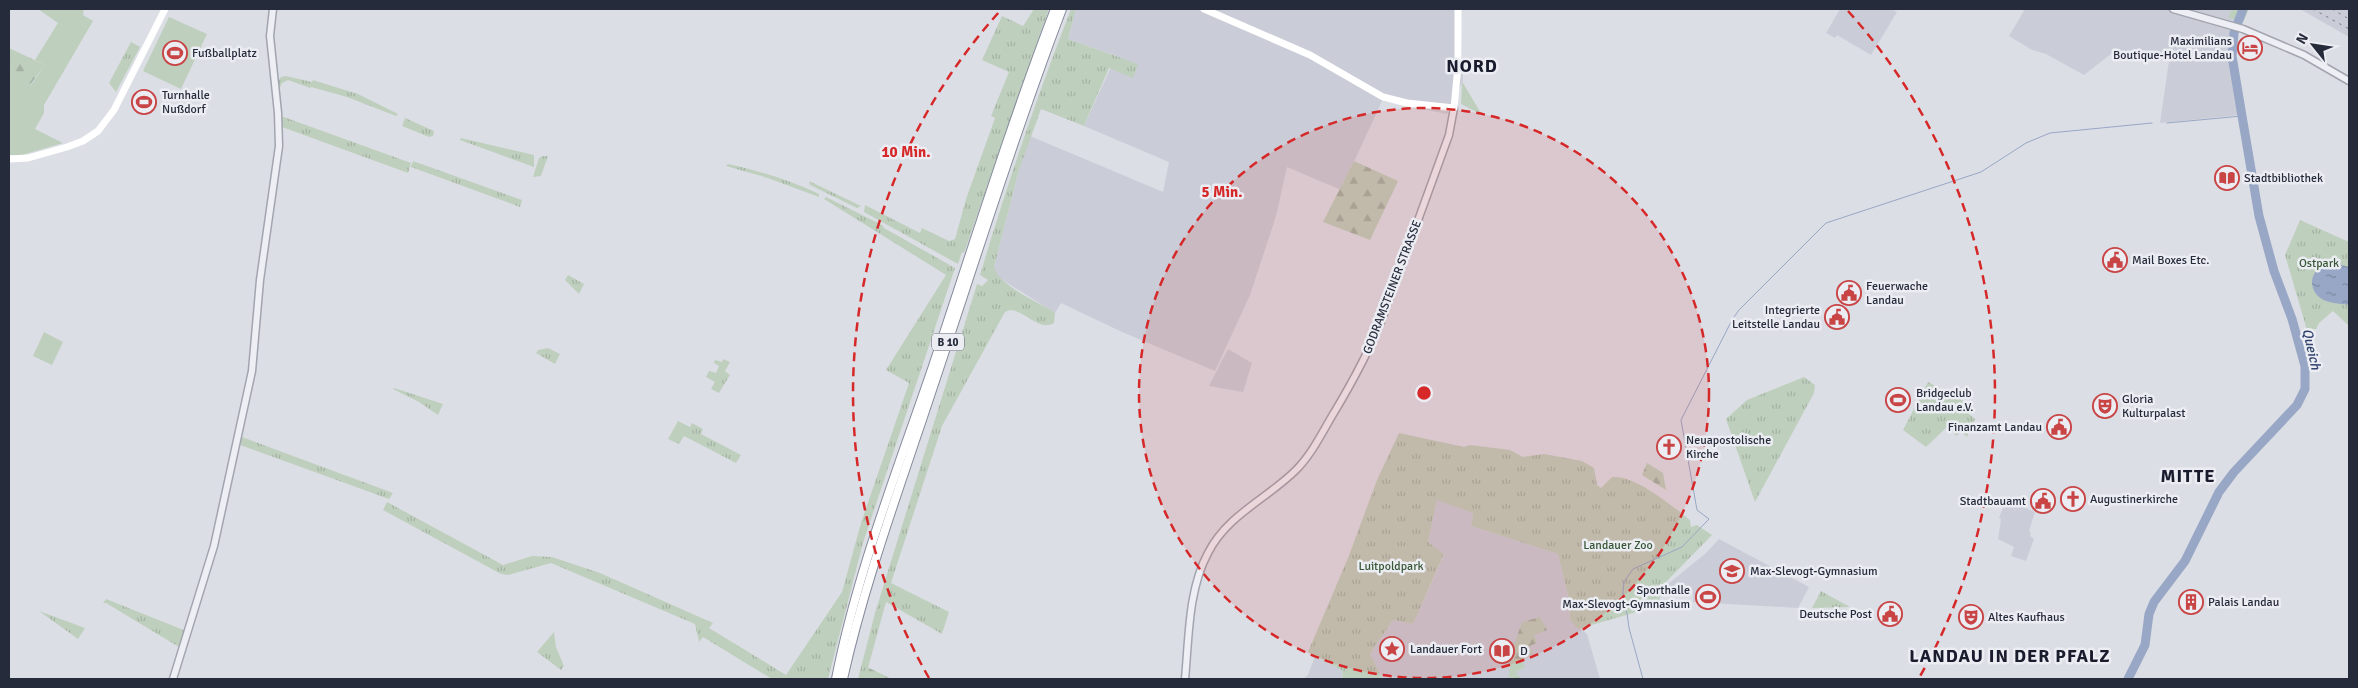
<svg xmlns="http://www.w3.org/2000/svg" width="2358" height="688" font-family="Signika,sans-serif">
<defs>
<pattern id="grass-tufts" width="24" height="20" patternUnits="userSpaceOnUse" patternTransform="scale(1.25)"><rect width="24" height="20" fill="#bfcfbd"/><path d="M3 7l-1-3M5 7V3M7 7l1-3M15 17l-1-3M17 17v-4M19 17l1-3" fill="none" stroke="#a4b2a3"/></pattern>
<pattern id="forest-firs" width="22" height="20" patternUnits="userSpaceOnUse" patternTransform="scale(1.25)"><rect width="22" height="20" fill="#bfcfbd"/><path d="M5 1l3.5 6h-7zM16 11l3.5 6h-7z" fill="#a4b2a3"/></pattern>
<pattern id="water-ripples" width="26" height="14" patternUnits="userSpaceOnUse" patternTransform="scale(1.25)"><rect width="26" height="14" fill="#98a7c5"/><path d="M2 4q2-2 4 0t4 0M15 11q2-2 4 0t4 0" fill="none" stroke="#7c88a1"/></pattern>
</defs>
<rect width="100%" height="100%" fill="#dcdee5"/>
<!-- built -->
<g fill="#cacdd7">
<polygon points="1076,9 1460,9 1463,81 1447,114 1382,101 1341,190 1287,167 1276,216 1250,295 1215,371 1122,332 1061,303 1055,313 998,277 995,272 994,267 1019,170 1030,136 1163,192 1169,162 1084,126 1116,56 1068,39"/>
<polygon points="1840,9 1892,9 1897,12 1871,55 1837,35 1835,38 1826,33"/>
<polygon points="2025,9 2242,9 2233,33 2231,56 2240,115 2160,123 2169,61 2116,50 2084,75 2046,54 2032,50 2009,36"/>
<polygon points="2300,9 2349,9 2349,37"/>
<polygon points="1228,349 1252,363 1243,392 1209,386"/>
<polygon points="1437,499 1473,513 1471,526 1558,554 1569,600 1570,620 1587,634 1600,679 1383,679 1370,654 1393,620 1413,624 1444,555 1428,542"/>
<polygon points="2006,500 2035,512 2029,531 2031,533 2030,536 2034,539 2026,561 2011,556 2014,547 1998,539 2001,519 1999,518"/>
<polygon points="1719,539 1809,587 1798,608 1693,602 1693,590 1668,589 1668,584 1706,553"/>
<polygon points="1315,656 1343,671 1342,679 1303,679 1308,675"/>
</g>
<!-- grass -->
<g fill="url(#grass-tufts)">
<polygon points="1034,9 1049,9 964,253 962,252 958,264 864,212 865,205 920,233 922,228 949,241 955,239 966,199 995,118 991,116 1009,72 982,60 1002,16 1023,26"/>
<path d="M1071,9H1076L1068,39L1138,64L1133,78L1109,68L1084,126L1041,109L1019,170L994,267C998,282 1025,296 1038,303C1044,307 1050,308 1055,313L1054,323C1037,333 1020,303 1005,312L942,426L891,583L949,612L942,634L886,602L865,679H858L875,613L977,284L982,286L988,280L980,275C1007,185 1037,96 1071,9Z"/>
<polygon points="131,42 140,47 116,92 109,83"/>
<polygon points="286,76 312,82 313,80 358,94 398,114 396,116 347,97 311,87 310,88 288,80 282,83 279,90 278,81 281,77"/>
<polygon points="281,116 411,163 408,173 282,127"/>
<polygon points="405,118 434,131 433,136 429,137 402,126"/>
<polygon points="461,138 534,155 534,167 460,140"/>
<polygon points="543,156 548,156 541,176 533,177 539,158"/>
<polygon points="413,161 522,200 520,207 411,167"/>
<path d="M728,164C760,171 789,180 819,194V197L765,177L726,166Z"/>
<polygon points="809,181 861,206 857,208 810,185"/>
<polygon points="826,197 882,225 884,228 955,268 863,543 828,679 772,679 703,637 699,642 695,624 551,563 508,575 501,574 383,510 387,502 503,565 532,556 552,557 600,573 713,623 709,628 786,675 842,592 861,523 909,383 886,370 946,275 824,199"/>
<polygon points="2300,220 2349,242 2349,326 2333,311 2319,323 2316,329 2307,330 2285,255"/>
<polygon points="568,275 584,284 579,294 565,280"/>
<polygon points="548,348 560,354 555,364 536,353 538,350"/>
<polygon points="723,359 730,362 725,371 730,375 719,393 711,389 715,382 706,377 709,371 716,373 719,366 714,363 715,360 722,362"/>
<polygon points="1804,377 1815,385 1814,393 1755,502 1726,419 1747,400"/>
<polygon points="1928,382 1973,406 1969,414 1975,419 1967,437 1962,432 1956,436 1948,426 1926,447 1903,430"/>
<polygon points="394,388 443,404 438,415 419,402 393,389"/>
<polygon points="678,421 690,427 692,423 703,429 701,434 741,455 736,463 684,436 679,444 668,439"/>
<path d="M1399,433L1464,447L1470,445L1510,450L1523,457L1544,454L1582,461L1594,468L1597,485L1601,488L1612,477C1636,475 1672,506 1690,520L1691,527L1697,525L1712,535L1665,583L1657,606L1578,629L1570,620L1569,600L1558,554L1471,526L1473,513L1437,500L1428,542L1444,554L1413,624L1393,620L1370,654L1383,679H1342L1343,671L1308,652L1348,558L1377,480Z"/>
<polygon points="242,437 393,493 389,499 240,445"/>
<polygon points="1821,591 1850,607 1812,608"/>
<polygon points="106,599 186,631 179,647 106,603 103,603"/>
<polygon points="39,611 85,628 78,639"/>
<polygon points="554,632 556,647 564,666 561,670 537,652"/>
</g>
<!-- forest -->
<g fill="url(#forest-firs)">
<polygon points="2232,9 2249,9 2243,22 2228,17"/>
<polygon points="9,48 45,65 30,85 9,73"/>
<polygon points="1354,161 1398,181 1370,240 1323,222"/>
<polygon points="1647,463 1663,473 1666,490 1642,475"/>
<polygon points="1540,617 1547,630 1534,635 1537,643 1529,646 1533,654 1522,659 1525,667 1516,672 1520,679 1508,679 1510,667 1508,663 1522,622"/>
<polygon points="867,667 892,679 865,679"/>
</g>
<!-- garden -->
<g fill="#bfcfbd">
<polygon points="38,9 84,9 83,15 93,21 44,105 44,113 35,129 63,143 22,155 9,155 9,73 31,85 45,65 35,60 58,23"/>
<polygon points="169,17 207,34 181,89 143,71"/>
<polygon points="1462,83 1463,83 1482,115 1461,104"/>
<polygon points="44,332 63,342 52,365 33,356"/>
</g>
<!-- water -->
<path fill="url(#water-ripples)" d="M2331,262L2349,267V305C2340,303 2327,304 2319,297C2305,284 2314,265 2331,262Z"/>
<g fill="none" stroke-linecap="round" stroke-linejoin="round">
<!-- stream -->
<g stroke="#98a7c5" stroke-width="1">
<polyline points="2167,123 2242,116"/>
<polyline points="1734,317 1739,310 1826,223 1981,172 2026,143 2050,133 2152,123"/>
<polyline points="1643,679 1629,628 1627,613 1622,602 1624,582 1633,569 1682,547 1709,519 1697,510 1681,420 1731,322"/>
</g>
<!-- river -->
<polyline stroke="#98a7c5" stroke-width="9" points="2128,679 2145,645 2149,614 2154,602 2185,561 2219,492 2234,472 2297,405 2305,389 2305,366 2292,319 2274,271 2259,216 2242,116 2232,56 2234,33 2243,9"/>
<defs>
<g id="tertiary">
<polyline points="2173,9 2243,29 2304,55 2349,81"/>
<polyline points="173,679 214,546 252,371 260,280 279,146 278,113 270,36 273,9"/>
<path d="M1185,679C1189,638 1188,590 1208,553C1227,515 1267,499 1296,470C1311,455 1321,435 1332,416C1352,383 1370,350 1384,314L1449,135L1454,108"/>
</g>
<g id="trunk">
<path d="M836,679C857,572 898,469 933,366C973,247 1010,126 1055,9"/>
<path d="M843,679C865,580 901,484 933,387C975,261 1015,133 1062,9"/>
</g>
</defs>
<!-- tertiary casing -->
<use href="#tertiary" stroke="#a2a5af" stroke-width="9"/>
<!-- trunk casing -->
<use href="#trunk" stroke="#848a9b" stroke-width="10"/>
<!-- tertiary -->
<use href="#tertiary" stroke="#eeeff4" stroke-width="6"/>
<!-- secondary -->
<g stroke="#fff" stroke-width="7">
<polyline points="1204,9 1310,55 1383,97 1407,103 1454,108 1458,66 1458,9"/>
<polyline points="9,159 28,158 67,147 83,141 98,131 114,110 165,9"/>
</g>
<!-- trunk -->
<use href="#trunk" stroke="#fff" stroke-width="8"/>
<!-- rail -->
<g stroke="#767c8e" stroke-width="1" stroke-dasharray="2.5 5" stroke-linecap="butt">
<polyline points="2313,9 2349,29"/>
<polyline points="2332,9 2349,19"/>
</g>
</g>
<!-- distance rings -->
<circle cx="1424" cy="393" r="285" fill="#d62828" fill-opacity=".12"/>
<g fill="none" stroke="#d62828" stroke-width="2.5" stroke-dasharray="9 6">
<circle cx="1424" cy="393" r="285"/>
<path d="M929 678A571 571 0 0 1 1000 11M1848 11A571 571 0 0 1 1919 678"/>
</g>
<!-- icons -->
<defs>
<symbol id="hotel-ring" viewBox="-11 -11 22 22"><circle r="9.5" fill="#ebedf3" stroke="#c84445" stroke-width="1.5"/><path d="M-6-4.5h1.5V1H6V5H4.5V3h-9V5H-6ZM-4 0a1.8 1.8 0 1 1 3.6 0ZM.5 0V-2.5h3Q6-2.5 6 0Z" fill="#c84445"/></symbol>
<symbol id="stadium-ring" viewBox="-11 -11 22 22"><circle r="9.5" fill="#ebedf3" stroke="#c84445" stroke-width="1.5"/><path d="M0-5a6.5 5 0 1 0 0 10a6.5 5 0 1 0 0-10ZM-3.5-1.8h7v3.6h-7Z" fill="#c84445"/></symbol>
<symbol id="library-ring" viewBox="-11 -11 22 22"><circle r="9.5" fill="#ebedf3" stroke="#c84445" stroke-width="1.5"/><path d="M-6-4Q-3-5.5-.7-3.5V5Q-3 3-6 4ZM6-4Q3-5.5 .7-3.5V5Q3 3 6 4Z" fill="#c84445"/></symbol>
<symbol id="civic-ring" viewBox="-11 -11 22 22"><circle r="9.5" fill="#ebedf3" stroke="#c84445" stroke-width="1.5"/><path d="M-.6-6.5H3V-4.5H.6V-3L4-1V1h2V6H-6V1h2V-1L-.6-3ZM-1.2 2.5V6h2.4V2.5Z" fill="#c84445"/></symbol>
<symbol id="theatre-ring" viewBox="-11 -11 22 22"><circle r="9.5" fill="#ebedf3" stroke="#c84445" stroke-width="1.5"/><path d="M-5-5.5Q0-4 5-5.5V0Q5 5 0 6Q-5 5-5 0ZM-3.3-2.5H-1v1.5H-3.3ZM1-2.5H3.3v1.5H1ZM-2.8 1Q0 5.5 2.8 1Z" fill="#c84445"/></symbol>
<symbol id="church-ring" viewBox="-11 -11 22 22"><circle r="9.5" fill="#ebedf3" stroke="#c84445" stroke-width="1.5"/><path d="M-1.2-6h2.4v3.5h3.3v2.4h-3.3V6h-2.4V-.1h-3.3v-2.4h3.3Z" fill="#c84445"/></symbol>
<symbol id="school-ring" viewBox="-11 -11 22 22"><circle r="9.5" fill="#ebedf3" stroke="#c84445" stroke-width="1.5"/><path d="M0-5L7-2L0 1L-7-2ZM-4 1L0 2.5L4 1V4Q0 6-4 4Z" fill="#c84445"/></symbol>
<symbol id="building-ring" viewBox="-11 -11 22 22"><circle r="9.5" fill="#ebedf3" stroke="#c84445" stroke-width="1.5"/><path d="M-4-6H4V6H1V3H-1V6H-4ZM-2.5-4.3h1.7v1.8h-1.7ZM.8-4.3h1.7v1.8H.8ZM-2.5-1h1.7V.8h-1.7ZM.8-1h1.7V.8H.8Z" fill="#c84445"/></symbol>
<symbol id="sight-ring" viewBox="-11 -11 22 22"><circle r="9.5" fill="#ebedf3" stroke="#c84445" stroke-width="1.5"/><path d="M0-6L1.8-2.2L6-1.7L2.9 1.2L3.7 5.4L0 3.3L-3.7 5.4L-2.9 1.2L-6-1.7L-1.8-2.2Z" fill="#c84445"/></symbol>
</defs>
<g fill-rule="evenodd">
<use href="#hotel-ring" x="2236" y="34" width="28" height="28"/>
<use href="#stadium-ring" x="161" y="39" width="28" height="28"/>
<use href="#stadium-ring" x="130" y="88" width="28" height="28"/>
<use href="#library-ring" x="2213" y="164" width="28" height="28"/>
<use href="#civic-ring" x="2101" y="246" width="28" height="28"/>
<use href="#civic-ring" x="1835" y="279" width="28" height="28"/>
<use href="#civic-ring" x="1823" y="303" width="28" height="28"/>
<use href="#stadium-ring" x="1884" y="386" width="28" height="28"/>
<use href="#theatre-ring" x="2091" y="392" width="28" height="28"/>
<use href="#civic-ring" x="2045" y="413" width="28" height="28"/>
<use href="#church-ring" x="1655" y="433" width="28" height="28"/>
<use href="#church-ring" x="2059" y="485" width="28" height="28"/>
<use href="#civic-ring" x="2029" y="487" width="28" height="28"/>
<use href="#school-ring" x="1718" y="557" width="28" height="28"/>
<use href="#stadium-ring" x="1694" y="583" width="28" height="28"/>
<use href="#building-ring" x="2177" y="588" width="28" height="28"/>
<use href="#civic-ring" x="1876" y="600" width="28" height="28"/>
<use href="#theatre-ring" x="1957" y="603" width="28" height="28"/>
<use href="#sight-ring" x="1378" y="635" width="28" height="28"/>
<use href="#library-ring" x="1488" y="637" width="28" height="28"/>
</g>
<g text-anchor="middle" stroke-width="5" stroke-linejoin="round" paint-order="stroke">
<!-- shield labels -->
<rect fill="#ebedf3" stroke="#616572" stroke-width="1" x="932" y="333.5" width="32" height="17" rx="4"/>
<g font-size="11" font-weight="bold" fill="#262b3b">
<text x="948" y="346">B 10</text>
</g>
<!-- poi labels -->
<g font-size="12" fill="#262b3b" stroke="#ebedf3" text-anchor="start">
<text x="2232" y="45" text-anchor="end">Maximilians<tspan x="2232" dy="14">Boutique-Hotel Landau</tspan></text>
<text x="192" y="57">Fußballplatz</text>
<text x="162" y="99">Turnhalle<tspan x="162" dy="14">Nußdorf</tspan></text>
<text x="2244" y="182">Stadtbibliothek</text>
<text x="2132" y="264">Mail Boxes Etc.</text>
<text x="1866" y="290">Feuerwache<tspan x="1866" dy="14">Landau</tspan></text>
<text x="1820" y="314" text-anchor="end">Integrierte<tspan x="1820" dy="14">Leitstelle Landau</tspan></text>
<text x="1916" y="397">Bridgeclub<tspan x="1916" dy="14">Landau e.V.</tspan></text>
<text x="2122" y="403">Gloria<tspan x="2122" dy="14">Kulturpalast</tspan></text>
<text x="2042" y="431" text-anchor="end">Finanzamt Landau</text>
<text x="1686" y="444">Neuapostolische<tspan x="1686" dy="14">Kirche</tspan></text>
<text x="2090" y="503">Augustinerkirche</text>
<text x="2026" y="505" text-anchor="end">Stadtbauamt</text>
<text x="1750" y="575">Max-Slevogt-Gymnasium</text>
<text x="1690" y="594" text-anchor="end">Sporthalle<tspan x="1690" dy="14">Max-Slevogt-Gymnasium</tspan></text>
<text x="2208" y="606">Palais Landau</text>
<text x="1872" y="618" text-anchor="end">Deutsche Post</text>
<text x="1988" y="621">Altes Kaufhaus</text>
<text x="1410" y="653">Landauer Fort</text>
<text x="1520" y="655">D</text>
</g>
<!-- park labels -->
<g font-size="12" fill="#365634" stroke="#ebedf3">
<text x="2319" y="267">Ostpark</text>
<text x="1618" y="549">Landauer Zoo</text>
<text x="1391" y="570">Luitpoldpark</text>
</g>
<!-- street labels -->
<g font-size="12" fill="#262b3b" stroke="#ebedf3">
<text transform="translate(1392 287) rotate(-69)" y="4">GODRAMSTEINER STRASSE</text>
</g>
<!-- water labels -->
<g font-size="14" font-style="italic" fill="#32446d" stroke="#ebedf3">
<text transform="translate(2312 349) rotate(77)" y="5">Queich</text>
</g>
<!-- district labels -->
<g font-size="18" font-weight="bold" letter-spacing="1" fill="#191c2c" stroke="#ebedf3">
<text x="1472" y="72">NORD</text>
<text x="2188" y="482">MITTE</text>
<text x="2010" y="662">LANDAU IN DER PFALZ</text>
</g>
</g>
<circle cx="1424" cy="393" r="8" fill="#d62828" stroke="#ebedf3" stroke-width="2.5"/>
<g font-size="15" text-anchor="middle" font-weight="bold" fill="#d62828" stroke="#ebedf3" stroke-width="5" stroke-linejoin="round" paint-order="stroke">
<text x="906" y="157">10 Min.</text>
<text x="1222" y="197">5 Min.</text>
</g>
<!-- border -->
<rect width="2358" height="688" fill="none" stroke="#262b3b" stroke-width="20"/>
<!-- north arrow -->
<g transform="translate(2313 45) rotate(300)" stroke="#ebedf3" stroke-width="4" paint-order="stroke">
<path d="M0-4L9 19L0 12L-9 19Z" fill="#262b3b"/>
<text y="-8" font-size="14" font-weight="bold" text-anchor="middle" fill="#262b3b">N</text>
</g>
</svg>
